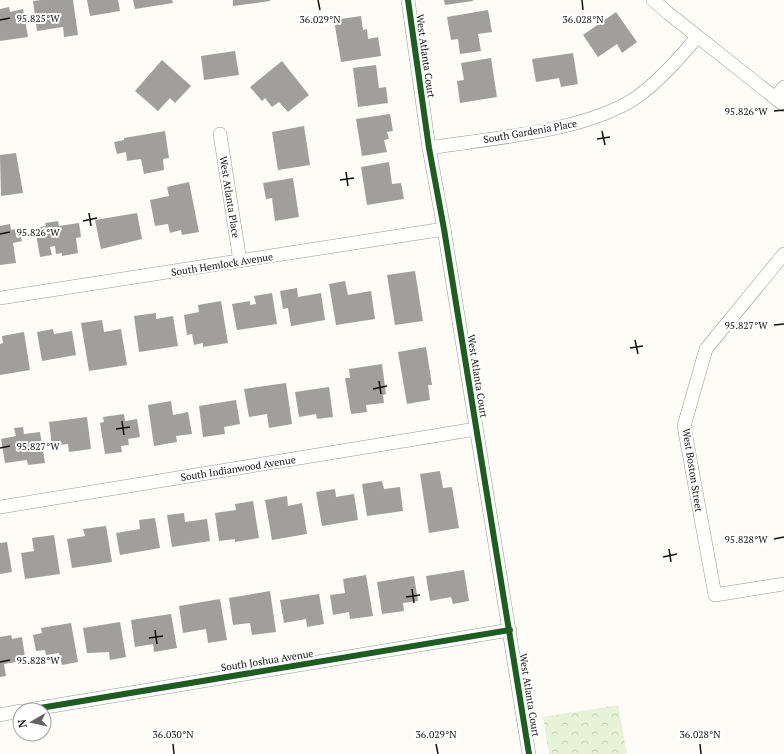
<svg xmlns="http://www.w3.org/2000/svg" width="784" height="754" font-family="'PT Serif',serif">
<defs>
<pattern id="park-crowns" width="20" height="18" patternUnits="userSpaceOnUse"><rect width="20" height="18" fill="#e7f3d7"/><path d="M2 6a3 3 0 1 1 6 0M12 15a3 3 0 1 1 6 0" fill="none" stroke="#c5cfb8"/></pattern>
</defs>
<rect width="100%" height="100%" fill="#fdfcf7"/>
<!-- park -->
<polygon fill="url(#park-crowns)" points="618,705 627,754 549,754 543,717"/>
<!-- building -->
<g fill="#a19f9c">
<polygon points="41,0 73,0 78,35 64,37 63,27 37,31 33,1"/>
<polygon points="87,0 118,0 120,11 90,16"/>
<polygon points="133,0 172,0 173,3 135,9"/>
<polygon points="233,0 270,0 270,1 233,6"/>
<polygon points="444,0 473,0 473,1 445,5"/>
<polygon points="9,7 10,12 23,9 28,37 0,41 0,9"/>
<polygon points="488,10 492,32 478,34 481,51 460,54 458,39 451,40 447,17"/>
<polygon points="616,12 637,42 622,53 617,44 598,57 583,35"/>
<polygon points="361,16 363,30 367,29 368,39 378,37 381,56 341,62 334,20"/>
<polygon points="235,51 239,75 204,80 201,56"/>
<polygon points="573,53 578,84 561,87 559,78 536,82 532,59"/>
<polygon points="491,58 497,97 460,103 457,81 464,80 461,63"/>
<polygon points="162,60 191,86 175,103 170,98 158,111 135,91"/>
<polygon points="282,61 309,95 288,112 279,102 272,107 265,98 262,101 250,87"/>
<polygon points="376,65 379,88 386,87 388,103 358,107 353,68"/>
<polygon points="390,114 393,131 387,132 389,139 384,140 387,152 362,156 356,119"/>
<polygon points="304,126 310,165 278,170 272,132"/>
<polygon points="165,131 169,158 163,159 164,170 144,174 141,159 127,161 126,152 117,154 114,142 124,140 124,138"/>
<polygon points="16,153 23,193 1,196 0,155"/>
<polygon points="389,162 392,184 401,183 404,199 367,205 361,167"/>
<polygon points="293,178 299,217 275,221 272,198 266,199 263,183"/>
<polygon points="189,182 199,232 182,235 181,230 170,233 168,224 155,226 150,200 169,196 167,187"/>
<polygon points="137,213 142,239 101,249 95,220"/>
<polygon points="58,221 59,226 79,223 81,237 76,238 78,253 62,256 62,253 56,254 55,246 50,247 52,255 40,257 35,228 46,226 45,223"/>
<polygon points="10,224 11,230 19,228 22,241 13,243 16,263 0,265 0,226"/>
<polygon points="415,271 423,321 395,325 387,275"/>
<polygon points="345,281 348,295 371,291 375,319 336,325 329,284"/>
<polygon points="297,288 298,297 321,293 325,320 291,326 288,308 283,309 280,291"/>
<polygon points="272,293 277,324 237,330 232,304 250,301 250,305 256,304 254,296"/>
<polygon points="221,301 228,343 203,347 203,343 194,345 192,334 187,335 184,315 199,312 198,305"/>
<polygon points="156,313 156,319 173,316 178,346 139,352 134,316"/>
<polygon points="102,320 104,332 121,329 127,365 89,371 81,323"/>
<polygon points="53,329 54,334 72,331 76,355 42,361 37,332"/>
<polygon points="24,332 30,370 0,375 0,344 3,343 2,336"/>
<polygon points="426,347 432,385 428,385 430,400 407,404 398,352"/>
<polygon points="382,364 386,394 383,395 384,403 366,405 367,412 351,414 345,378 350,378 349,369"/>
<polygon points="286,383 292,424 269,428 267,414 249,417 244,389"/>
<polygon points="329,387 333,417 317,419 316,414 299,417 295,392"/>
<polygon points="236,400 240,424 224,427 225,434 203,437 199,406"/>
<polygon points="171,401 173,415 188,412 192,434 176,436 177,442 154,446 148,405"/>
<polygon points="124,414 125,421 137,419 140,437 128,439 129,445 121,446 122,452 105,454 100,423 104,422 103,417"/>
<polygon points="87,417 91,449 69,452 68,444 52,446 49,422"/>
<polygon points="23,427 24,434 40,432 45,463 28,465 27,460 5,463 1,439 16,436 14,428"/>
<polygon points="440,471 443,488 452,487 459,528 429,533 420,474"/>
<polygon points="382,481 384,489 400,487 403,511 367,516 362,484"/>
<polygon points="335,489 336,497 354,494 358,520 322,526 316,492"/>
<polygon points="287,496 288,506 302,503 307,534 272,540 265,500"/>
<polygon points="253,501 259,538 235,542 235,539 219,541 215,513 236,510 235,504"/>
<polygon points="184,513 185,522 207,519 210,541 172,547 167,515"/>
<polygon points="155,518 160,548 120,555 116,533 140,529 139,520"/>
<polygon points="106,526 112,562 72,568 67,539 85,536 83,529"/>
<polygon points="54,535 60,574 25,579 21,553 34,551 32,538"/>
<polygon points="7,542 12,572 0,574 0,543"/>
<polygon points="464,570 469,601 453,604 451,597 430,601 426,576"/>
<polygon points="366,575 373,616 350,619 349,612 333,615 330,595 345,593 343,579"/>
<polygon points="414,576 418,601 403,603 404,611 382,614 377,582"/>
<polygon points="270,591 276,632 252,635 250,623 233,625 229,598"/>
<polygon points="319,594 324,624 307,627 306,619 284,623 280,600"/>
<polygon points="220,599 227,640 208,643 206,629 183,633 179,606"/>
<polygon points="171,614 177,648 154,652 153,644 135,647 131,620"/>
<polygon points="120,622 126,657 110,660 109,652 87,653 83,628"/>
<polygon points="71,623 78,662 62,665 59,653 46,655 45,650 36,651 33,635 42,633 41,628"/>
<polygon points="11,635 12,639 22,637 25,657 15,659 16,662 4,664 6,676 0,677 0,637"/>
</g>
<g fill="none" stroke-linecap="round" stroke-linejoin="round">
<defs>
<g id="minor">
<polyline points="408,0 429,148 444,229 529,754"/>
<polyline points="653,0 668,13 784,105"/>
<polyline points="775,98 784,87"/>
<polyline points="220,134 240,261"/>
<path d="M429,148C490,138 586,132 637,97C660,80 679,59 697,37"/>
<polyline points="784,254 706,349 684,426 715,595 784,584"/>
<polyline points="0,298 444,229"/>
<polyline points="0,507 476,429"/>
<polyline points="28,710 510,630"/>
<polyline points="0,715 20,711"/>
</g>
</defs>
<!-- minor casing -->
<use href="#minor" stroke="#979795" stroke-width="14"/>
<!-- minor -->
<use href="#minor" stroke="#fffffe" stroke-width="13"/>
<defs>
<g id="cycleway">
<polyline points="408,0 429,148 444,229 529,754"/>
<polyline points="28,710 510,630"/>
</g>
</defs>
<!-- cycleway casing -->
<use href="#cycleway" stroke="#fff" stroke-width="8"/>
<!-- cycleway -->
<use href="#cycleway" stroke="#1b5e20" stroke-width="6"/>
</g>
<!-- ticks -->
<path fill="none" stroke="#111" stroke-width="1.5" d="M318,0L320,10M582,0L583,10M0,20L10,18M774,111L784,110M602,131L605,145M597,139L610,137M346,172L348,186M340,180L354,178M89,213L91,226M83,221L97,218M0,234L10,232M774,325L784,324M635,340L638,354M630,348L643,346M379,381L381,394M373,389L387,386M122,421L124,435M116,429L130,427M0,448L10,446M774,539L784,537M669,549L671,562M663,557L677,554M412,589L414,603M406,597L420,595M155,630L157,644M149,638L163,636M0,662L10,660M173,744L174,754M436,744L438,754M700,744L701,754"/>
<g text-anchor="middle" stroke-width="4" stroke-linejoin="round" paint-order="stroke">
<!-- street labels -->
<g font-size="10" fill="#111" stroke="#fff">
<text transform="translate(426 56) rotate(82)" y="4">West Atlanta Court</text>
<text transform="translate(530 131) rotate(-10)" y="4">South Gardenia Place</text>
<text transform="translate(230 197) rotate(81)" y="4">West Atlanta Place</text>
<text transform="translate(222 264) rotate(-9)" y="4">South Hemlock Avenue</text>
<text transform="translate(478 376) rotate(81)" y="4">West Atlanta Court</text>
<text transform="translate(238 468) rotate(-9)" y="4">South Indianwood Avenue</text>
<text transform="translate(693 470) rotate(81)" y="4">West Boston Street</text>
<text transform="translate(267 660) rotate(-9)" y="4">South Joshua Avenue</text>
<text transform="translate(530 695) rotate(81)" y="4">West Atlanta Court</text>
</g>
</g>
<g font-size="10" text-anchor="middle" fill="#111" stroke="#fff" stroke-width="4" stroke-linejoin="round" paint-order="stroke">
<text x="38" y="22">95.825°W</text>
<text x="320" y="23">36.029°N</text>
<text x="583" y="23">36.028°N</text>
<text x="746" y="115">95.826°W</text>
<text x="38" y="236">95.826°W</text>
<text x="746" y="329">95.827°W</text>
<text x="38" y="450">95.827°W</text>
<text x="746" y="543">95.828°W</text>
<text x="38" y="664">95.828°W</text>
<text x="173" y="738">36.030°N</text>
<text x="436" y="738">36.029°N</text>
<text x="700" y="738">36.028°N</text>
</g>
<!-- north arrow -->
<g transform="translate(32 722) rotate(261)"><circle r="19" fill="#ffffff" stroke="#a0a0a0"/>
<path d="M0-3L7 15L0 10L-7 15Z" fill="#646362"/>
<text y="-6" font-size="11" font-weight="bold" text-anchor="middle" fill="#111111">N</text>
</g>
</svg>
